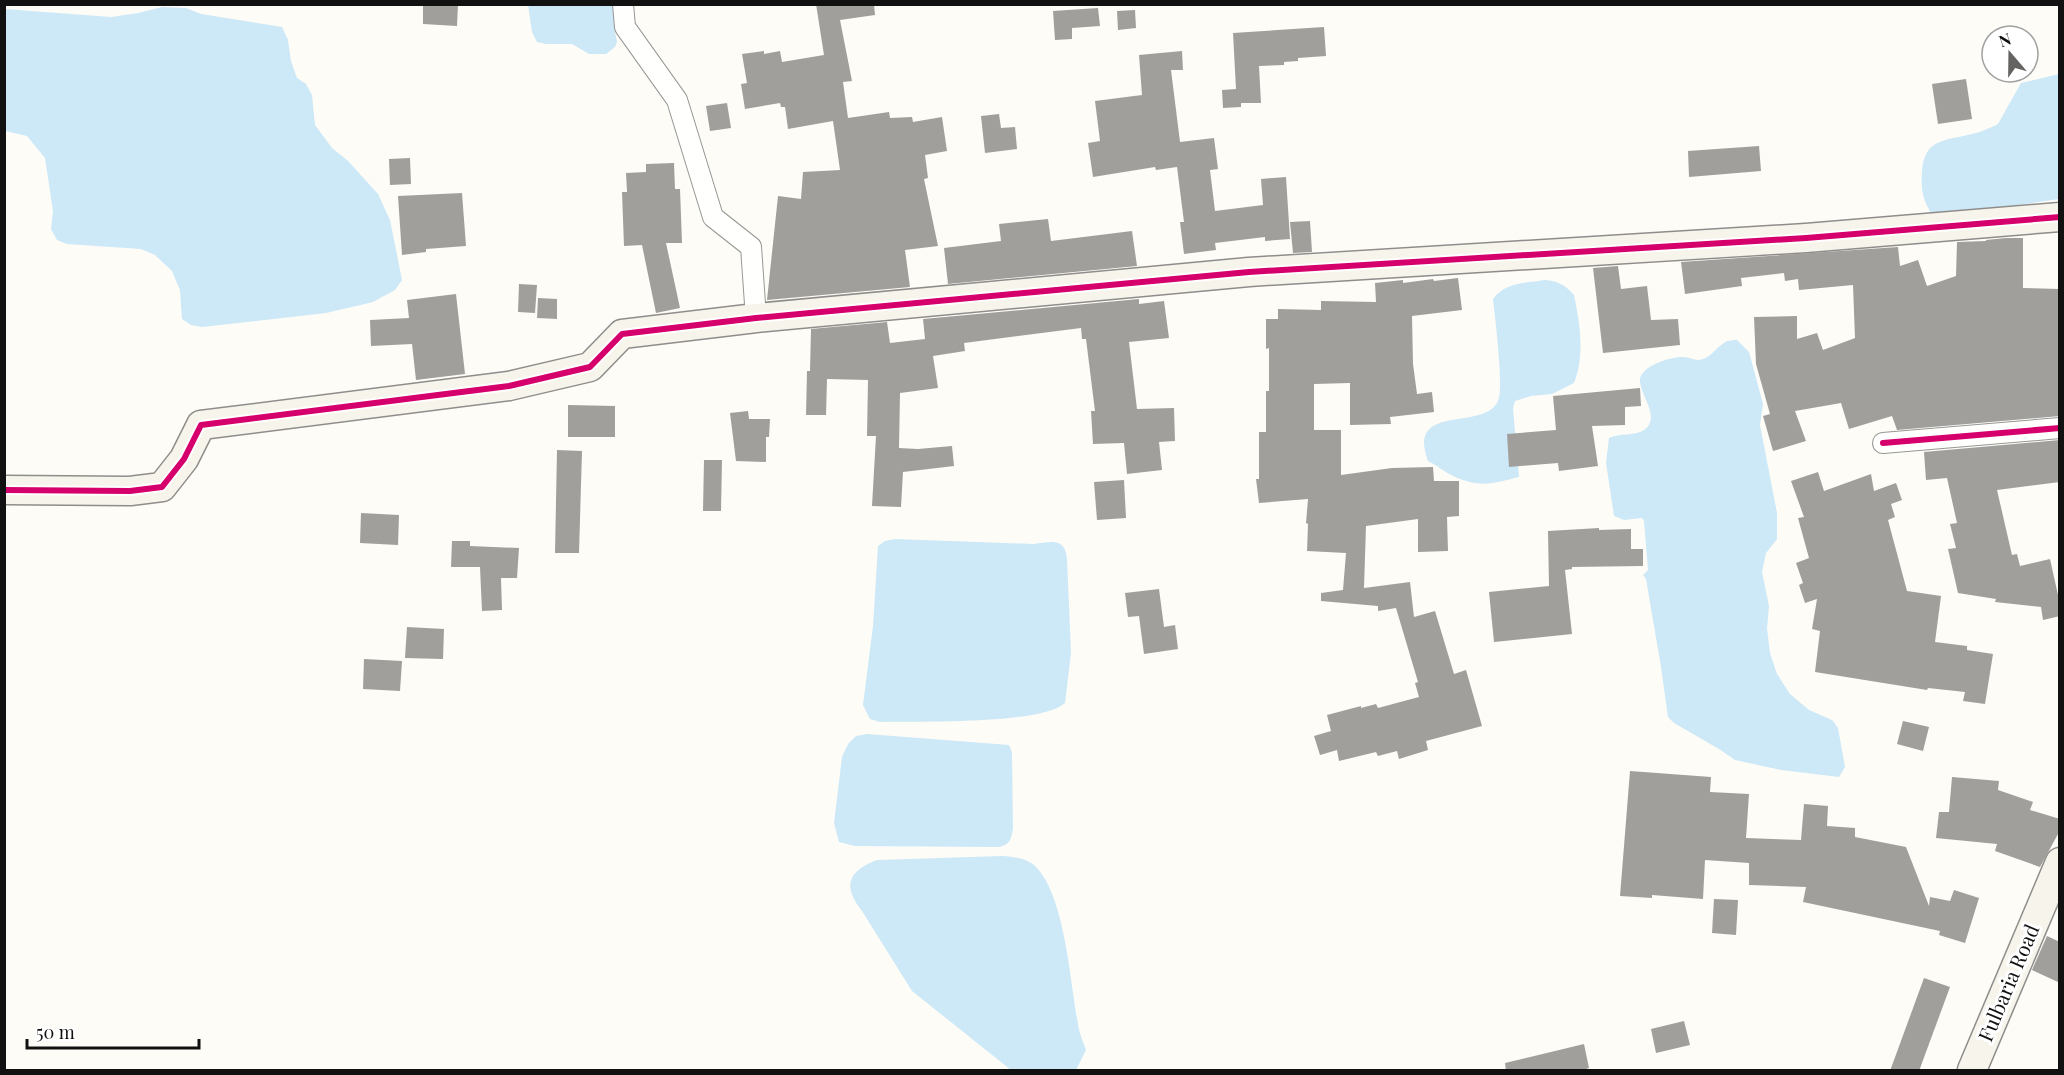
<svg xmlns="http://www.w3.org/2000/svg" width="2064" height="1075" font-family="'Playfair Display',serif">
<rect width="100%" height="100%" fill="#fdfcf7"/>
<!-- water -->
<g fill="#cde8f7">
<polygon points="528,5 613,5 614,27 617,42 615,47 606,54 589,54 572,44 546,44 537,42 532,32"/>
<polygon points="162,7 186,8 201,14 282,27 288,40 291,61 297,78 306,84 312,95 315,125 332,148 348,161 378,194 390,220 402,280 395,290 373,302 326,313 202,327 191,325 182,319 180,290 172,271 155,255 141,249 67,244 57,240 51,229 53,211 45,158 27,136 5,131 5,9 111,17 138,13"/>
<path d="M2059,74V199L1945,216L1931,213C1922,198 1921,189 1922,172C1924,138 1945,141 1972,134C1981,132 1990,128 1998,124L2021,83Z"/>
<path d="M1545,280C1558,281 1565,285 1574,295C1580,324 1585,355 1574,383L1552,394L1531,396L1515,401L1513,408L1519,477C1490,484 1480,488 1453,476C1444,472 1437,465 1428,461C1406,402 1484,432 1498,401C1504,388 1495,317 1493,299C1505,282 1527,283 1545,280Z"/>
<path d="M1737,340L1749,352L1763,404L1760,425L1777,513V539L1766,553L1762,572L1769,606L1767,629L1770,653L1777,674L1790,694L1809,710L1832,720L1838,728L1845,767L1839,777L1781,770L1735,760L1719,749L1674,723L1668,717L1661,667L1646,579L1643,575L1648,570L1644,521L1642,518L1624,520L1614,516L1606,463L1609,438C1619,433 1636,436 1644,430C1661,418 1641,396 1640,382C1638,366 1672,356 1684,357C1689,357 1693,360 1698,360C1711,359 1714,349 1724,343C1728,340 1733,340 1737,340Z"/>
<path d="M895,539L1034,544C1051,542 1065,537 1067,559L1071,653L1065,703C1041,725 917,721 880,722L870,719L863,705L873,626L878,546L885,541Z"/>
<path d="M867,734L1009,745L1012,752L1013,829C1011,839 1010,845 999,847L855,846L839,842L834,823L842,757L848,744L856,736Z"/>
<path d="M1003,856C1014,857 1025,858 1034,865C1065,893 1070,982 1078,1024C1079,1033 1083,1041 1086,1050L1076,1070H1011L912,991L862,911C842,886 848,871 877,860Z"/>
</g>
<!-- building -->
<g fill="#a19f9c">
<polygon points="423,4 458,4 457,26 423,24"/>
<polygon points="816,4 874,4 875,15 840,20 852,81 843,82 848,118 889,112 890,118 912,117 913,122 942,117 947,151 925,155 928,178 924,179 938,246 905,250 910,287 767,300 778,196 801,199 803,172 840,170 833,121 788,129 785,107 781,107 780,103 745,109 741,84 747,83 742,54 764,51 764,54 780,51 782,62 824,55"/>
<polygon points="1098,8 1100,26 1072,28 1072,39 1055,40 1053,11"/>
<polygon points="1135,10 1136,28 1118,30 1117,11"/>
<polygon points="1324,27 1326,56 1298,58 1298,61 1284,62 1284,65 1259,66 1261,103 1241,103 1241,107 1223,108 1222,90 1236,89 1233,33"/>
<polygon points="1182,51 1183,70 1171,70 1180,142 1214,138 1218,169 1210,170 1215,211 1263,205 1261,179 1286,177 1290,239 1265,241 1265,237 1215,243 1216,250 1184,254 1180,222 1184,222 1177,167 1156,170 1155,167 1093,177 1088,143 1100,141 1095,101 1142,95 1139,55"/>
<polygon points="1966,79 1972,119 1938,124 1932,84"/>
<polygon points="727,103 731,128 710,131 706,106"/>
<polygon points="999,114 1001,128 1015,127 1017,149 985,153 981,116"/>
<polygon points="1759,146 1761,171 1689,177 1688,151"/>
<polygon points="410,158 411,184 390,185 389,159"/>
<polygon points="674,163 675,189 680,189 682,243 666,243 680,308 656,313 642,245 624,246 622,192 627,192 626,173 646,172 646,164"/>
<polygon points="462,193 466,246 426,249 426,252 402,255 398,196"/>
<polygon points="1048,219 1051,241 1132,231 1137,266 948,284 944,248 1001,241 999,224"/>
<polygon points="1310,221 1312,252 1293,253 1290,222"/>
<polygon points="2006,238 2023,238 2023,288 2060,289 2060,416 1897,430 1892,416 1849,429 1841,403 1795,411 1806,441 1773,451 1763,416 1770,414 1756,364 1754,317 1797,316 1797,339 1817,333 1823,350 1855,338 1853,285 1799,290 1798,279 1785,281 1784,273 1741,278 1742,286 1685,294 1681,262 1898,247 1900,266 1918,260 1927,286 1956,276 1957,242 1986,241 1986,240"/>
<polygon points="1618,266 1621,289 1647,286 1651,320 1678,319 1680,345 1603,353 1593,268"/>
<polygon points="1458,278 1462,310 1412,316 1413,364 1417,394 1432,392 1434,412 1390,417 1391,424 1350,425 1350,383 1314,384 1314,430 1341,430 1341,475 1392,468 1433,467 1434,481 1459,481 1459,516 1447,517 1448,551 1418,552 1418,519 1366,526 1364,588 1410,582 1414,617 1435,611 1454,674 1466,670 1482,726 1426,741 1428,750 1399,759 1397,751 1378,756 1376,752 1339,761 1337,750 1320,755 1314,736 1331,731 1327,715 1361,706 1361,708 1376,704 1378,708 1419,697 1415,683 1418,682 1396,608 1378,611 1378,606 1321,601 1321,593 1343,590 1346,553 1307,551 1308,524 1306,523 1308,499 1259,503 1256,479 1259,479 1259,432 1266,432 1266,391 1269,391 1269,348 1266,349 1266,319 1278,319 1278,309 1321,310 1321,301 1376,302 1375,283 1403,280 1403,283 1433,279 1434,281"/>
<polygon points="519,284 537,285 535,313 518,312"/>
<polygon points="456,294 465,374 416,380 412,344 371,346 370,320 409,318 407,300"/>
<polygon points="538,298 557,299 557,319 537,318"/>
<polygon points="1139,299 1139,304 1164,301 1169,338 1129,342 1137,409 1174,408 1175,441 1159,442 1162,470 1127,474 1124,443 1093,444 1091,411 1095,411 1086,339 1082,339 1081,328 964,343 965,351 933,356 938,388 900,393 899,448 918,449 952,446 954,466 903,472 901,507 872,506 876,436 867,436 868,380 827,379 826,415 806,415 807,371 810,371 811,329 887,322 890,343 925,339 923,319"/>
<polygon points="1640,388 1641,406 1625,407 1625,425 1592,426 1598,466 1559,471 1558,463 1509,467 1507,434 1556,430 1553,396"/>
<polygon points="568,405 615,406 615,437 568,437"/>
<polygon points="748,411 749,419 770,419 769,437 766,437 766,462 736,461 730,413"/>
<polygon points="2060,440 2060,482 1997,490 2012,555 2017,554 2020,566 2050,559 2060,604 2060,616 2043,620 2041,607 1995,602 1996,599 1958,593 1948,549 1956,548 1950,524 1957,523 1947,478 1926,480 1924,452"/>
<polygon points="557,450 582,451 579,553 555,553"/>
<polygon points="704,460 722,460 721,511 703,511"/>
<polygon points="1818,472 1824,491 1871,474 1874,491 1896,483 1902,500 1891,504 1895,517 1888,520 1907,591 1941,596 1935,642 1967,646 1967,650 1993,654 1985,704 1963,701 1965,692 1928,688 1927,690 1815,672 1820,631 1812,629 1817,599 1805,603 1799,585 1803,583 1796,563 1809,558 1798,518 1804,517 1791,481"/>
<polygon points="1124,480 1126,518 1097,520 1094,482"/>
<polygon points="361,513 399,515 398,545 360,543"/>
<polygon points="1599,528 1599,530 1631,529 1631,549 1643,549 1643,566 1572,567 1572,569 1565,570 1572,634 1494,642 1489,592 1549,586 1548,531"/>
<polygon points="452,541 470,541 470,546 519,548 517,578 501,578 502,610 482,611 480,567 451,567"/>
<polygon points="1159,589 1164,627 1175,625 1178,649 1144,654 1139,616 1128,617 1125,593"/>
<polygon points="407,627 444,629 443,659 405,658"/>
<polygon points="364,659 402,661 400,691 363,689"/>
<polygon points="1903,721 1929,727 1923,751 1897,744"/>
<polygon points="1630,771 1711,777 1710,792 1749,794 1746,838 1801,840 1804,804 1828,806 1827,826 1855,828 1855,837 1906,847 1929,906 1930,897 1950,901 1954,890 1979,898 1965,943 1939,935 1940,931 1803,902 1806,887 1749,885 1749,863 1705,860 1703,899 1652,895 1652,898 1620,896"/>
<polygon points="1952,777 1999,781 1998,790 2033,802 2030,810 2060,819 2058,834 2040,867 1995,851 1997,844 1936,838 1939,812 1949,812"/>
<polygon points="1714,899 1738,900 1736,935 1712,933"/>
<polygon points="2047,936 2060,942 2060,983 2032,970"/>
<polygon points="1924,978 1950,987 1919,1071 1890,1071"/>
<polygon points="1684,1021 1690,1045 1656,1053 1651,1029"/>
<polygon points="1584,1044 1589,1068 1579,1071 1506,1071 1505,1063"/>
</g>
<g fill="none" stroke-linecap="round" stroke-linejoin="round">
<defs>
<g id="street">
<polyline points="623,4 625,27 677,100 713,217 751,247 756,318"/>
<polyline points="1883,443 2060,428"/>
</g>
<g id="secondary">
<polyline points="4,490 130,491 162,487 184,459 201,425 509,386 590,367 622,334 756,318 1249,272 1806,238 2060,217"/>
<polyline points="1972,1070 2060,862"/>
</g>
</defs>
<!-- street casing -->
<use href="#street" stroke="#979795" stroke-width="22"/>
<!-- secondary casing -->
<use href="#secondary" stroke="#8e8d8b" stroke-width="31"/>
<!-- street -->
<use href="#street" stroke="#fffffe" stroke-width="20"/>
<!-- secondary -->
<use href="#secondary" stroke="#f6f4eb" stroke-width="28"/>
<defs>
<g id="cycleway">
<polyline points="1883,443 2060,428"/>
<polyline points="4,490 130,491 162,487 184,459 201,425 509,386 590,367 622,334 756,318 1249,272 1806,238 2060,217"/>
</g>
</defs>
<!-- cycleway casing -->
<use href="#cycleway" stroke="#fff" stroke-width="10"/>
<!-- cycleway -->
<use href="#cycleway" stroke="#d6006c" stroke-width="6"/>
</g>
<g text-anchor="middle" stroke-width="6" stroke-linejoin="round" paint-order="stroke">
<!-- street labels -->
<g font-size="20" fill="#111" stroke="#fff">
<text transform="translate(2009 983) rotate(-67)" y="7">Fulbaria Road</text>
</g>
</g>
<!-- border -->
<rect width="2064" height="1075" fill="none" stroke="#111111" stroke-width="12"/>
<!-- north arrow -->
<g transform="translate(2010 54) rotate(340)"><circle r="28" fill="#ffffff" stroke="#a0a0a0" stroke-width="1.5"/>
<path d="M0-4.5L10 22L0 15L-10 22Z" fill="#646362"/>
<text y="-9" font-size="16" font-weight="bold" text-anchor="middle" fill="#111111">N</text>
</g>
<!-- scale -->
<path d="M27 1039v9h172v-9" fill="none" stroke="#111111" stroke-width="3"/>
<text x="36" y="1039" font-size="18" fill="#111111" stroke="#ffffff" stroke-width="4.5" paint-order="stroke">50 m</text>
</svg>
